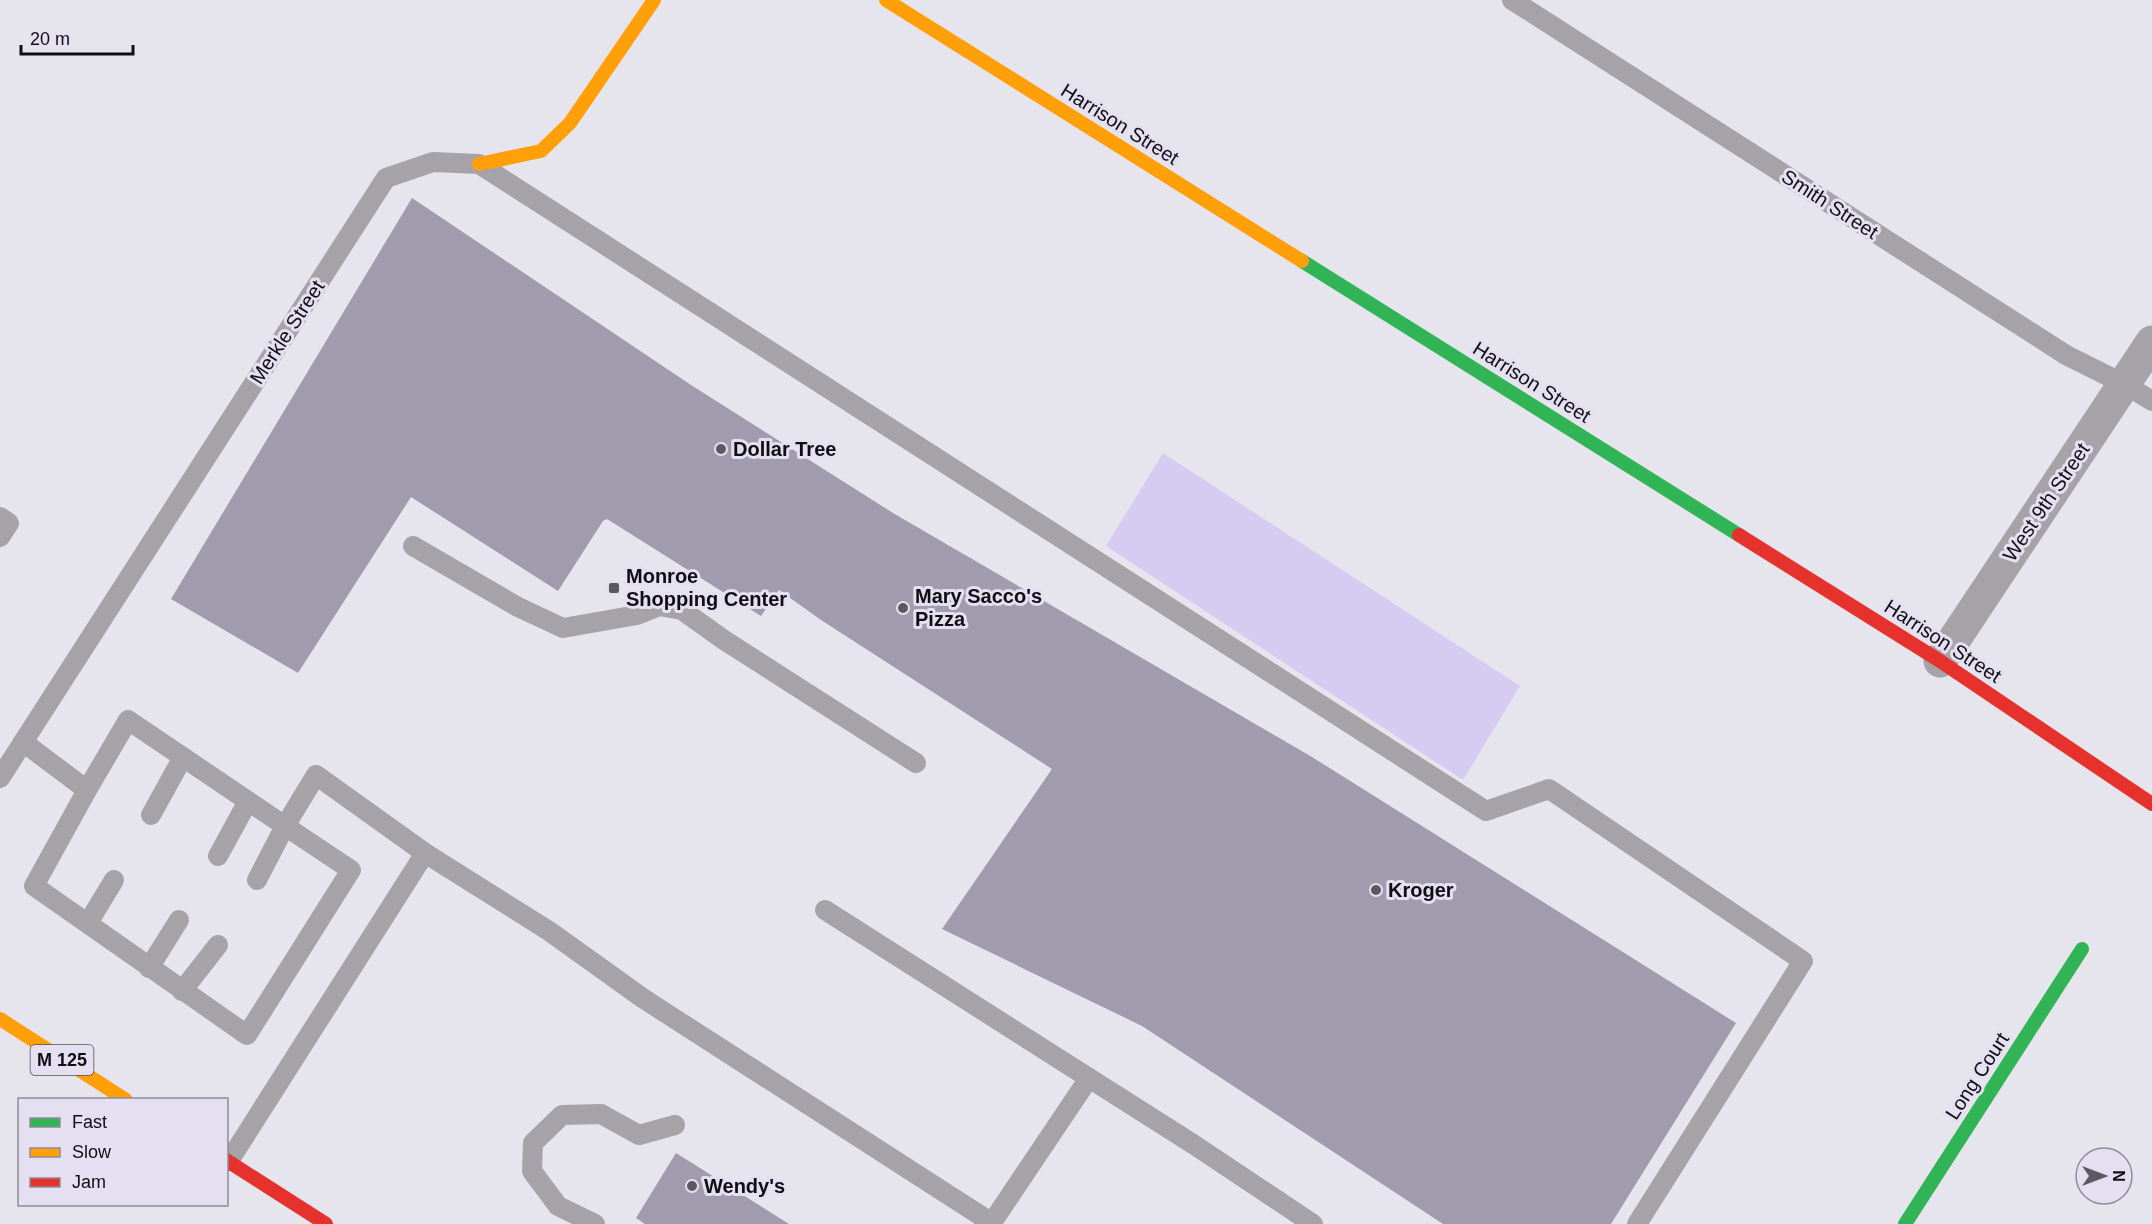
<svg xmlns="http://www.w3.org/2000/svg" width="2152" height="1224" font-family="Arial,sans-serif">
<rect width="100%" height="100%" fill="#e6e4ed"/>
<!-- green -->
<polygon fill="#d6ccf2" points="1163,453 1520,686 1463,780 1106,546"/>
<!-- building -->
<g fill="#a19cad">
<polygon points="412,198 691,385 893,513 1312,757 1736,1023 1611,1224 1443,1224 1142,1026 942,929 1052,769 821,620 779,590 761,616 607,519 603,521 558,591 411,497 298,673 171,599"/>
<polygon points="676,1153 789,1224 645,1224 636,1218"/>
</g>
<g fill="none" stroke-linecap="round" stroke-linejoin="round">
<!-- lane -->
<g stroke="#a5a3a7" stroke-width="20">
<polyline points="1512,0 2066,355 2124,384 2152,401"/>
<polyline points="0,517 9,523 0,537"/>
<polyline points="413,546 518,607 563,628 637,615 659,606 682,610 724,640 916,763"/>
<polyline points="23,742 87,790 34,886 247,1035 351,870 285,826 257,880"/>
<polyline points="0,778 386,178 433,162 479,164 1486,811 1549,789 1803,961 1637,1224"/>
<polyline points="87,790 128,720 248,801"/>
<polyline points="151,815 183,757"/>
<polyline points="218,856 248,801 285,826 316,775 425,853 549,931 644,999 992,1223"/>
<polyline points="825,910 1089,1078 991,1224"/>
<polyline points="88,923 114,880"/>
<polyline points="149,968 179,920"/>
<polyline points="182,991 218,945"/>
<polyline points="1089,1078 1193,1144 1313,1224"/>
<polyline points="229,1161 425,853"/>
<polyline points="595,1224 558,1206 532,1171 533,1143 562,1115 601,1114 639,1135 675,1125"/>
</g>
<!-- street -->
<polyline stroke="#a5a3a7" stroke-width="33" points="1940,661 2152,342"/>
<!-- fast -->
<g stroke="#30b455" stroke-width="14">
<polyline points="1302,261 1739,535"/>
<polyline points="1905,1224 2082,949"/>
</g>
<!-- slow -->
<g stroke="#ff9f0a" stroke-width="14">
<polyline points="886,0 1302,261"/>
<polyline points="479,164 541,151 570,123 654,0"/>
<polyline points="0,1019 126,1100"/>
</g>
<!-- jam -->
<g stroke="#e5322d" stroke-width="14">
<polyline points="1739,535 1940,661 2152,804"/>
<polyline points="226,1160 326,1224"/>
</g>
</g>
<!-- markers -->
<g fill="#5a595f" stroke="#e4e0f1" stroke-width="2">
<circle cx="721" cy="449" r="6"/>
<rect x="608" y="582" width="12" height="12" rx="3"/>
<circle cx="903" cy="608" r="6"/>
<circle cx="1376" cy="890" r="6"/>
<circle cx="692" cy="1186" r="6"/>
</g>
<g text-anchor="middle" stroke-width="6" stroke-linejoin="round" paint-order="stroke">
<!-- shield labels -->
<rect fill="#e4e0f1" stroke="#4f4d56" stroke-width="1.5" x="30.5" y="1045" width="63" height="30" rx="4.5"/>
<g font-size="18" font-weight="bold" fill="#0f0e13">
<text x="62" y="1066">M 125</text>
</g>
<!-- street labels -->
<g font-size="20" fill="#0f0e13" stroke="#e4e0f1">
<text transform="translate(1120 124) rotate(32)" y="7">Harrison Street</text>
<text transform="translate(1830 204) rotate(33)" y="7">Smith Street</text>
<text transform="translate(287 332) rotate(-57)" y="7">Merkle Street</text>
<text transform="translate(1532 382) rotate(32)" y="7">Harrison Street</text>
<text transform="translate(2046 502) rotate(-56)" y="7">West 9th Street</text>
<text transform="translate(1943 641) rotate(33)" y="7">Harrison Street</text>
<text transform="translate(1977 1076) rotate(-57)" y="7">Long Court</text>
</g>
<!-- poi labels -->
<g font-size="20" font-weight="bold" fill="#0f0e13" stroke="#e4e0f1" text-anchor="start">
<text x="733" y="456">Dollar Tree</text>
<text x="626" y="583">Monroe<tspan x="626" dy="23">Shopping Center</tspan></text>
<text x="915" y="603">Mary Sacco's<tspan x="915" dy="23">Pizza</tspan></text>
<text x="1388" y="897">Kroger</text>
<text x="704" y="1193">Wendy's</text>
</g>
</g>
<!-- legend -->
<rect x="18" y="1098" width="210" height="108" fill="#e4e0f1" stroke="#8f8c98" stroke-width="1.5"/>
<rect x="30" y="1118" width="30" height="9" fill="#30b455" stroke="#8f8c98" stroke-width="1.5"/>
<text x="72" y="1128" font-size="18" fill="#0f0e13">Fast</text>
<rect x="30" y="1148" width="30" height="9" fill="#ff9f0a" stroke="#8f8c98" stroke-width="1.5"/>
<text x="72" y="1158" font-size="18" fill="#0f0e13">Slow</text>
<rect x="30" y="1178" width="30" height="9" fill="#e5322d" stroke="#8f8c98" stroke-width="1.5"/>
<text x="72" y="1188" font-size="18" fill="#0f0e13">Jam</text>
<!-- north arrow -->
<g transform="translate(2104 1176) rotate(90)"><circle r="28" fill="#e4e0f1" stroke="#8f8c98" stroke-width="1.5"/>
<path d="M0-4.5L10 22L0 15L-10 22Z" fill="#5a595f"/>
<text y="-9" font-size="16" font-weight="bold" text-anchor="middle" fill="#0f0e13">N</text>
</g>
<!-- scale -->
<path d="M21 45v9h112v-9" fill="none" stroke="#0f0e13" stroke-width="3"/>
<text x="30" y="45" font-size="18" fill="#0f0e13" stroke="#e4e0f1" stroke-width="4.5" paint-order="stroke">20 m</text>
</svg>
